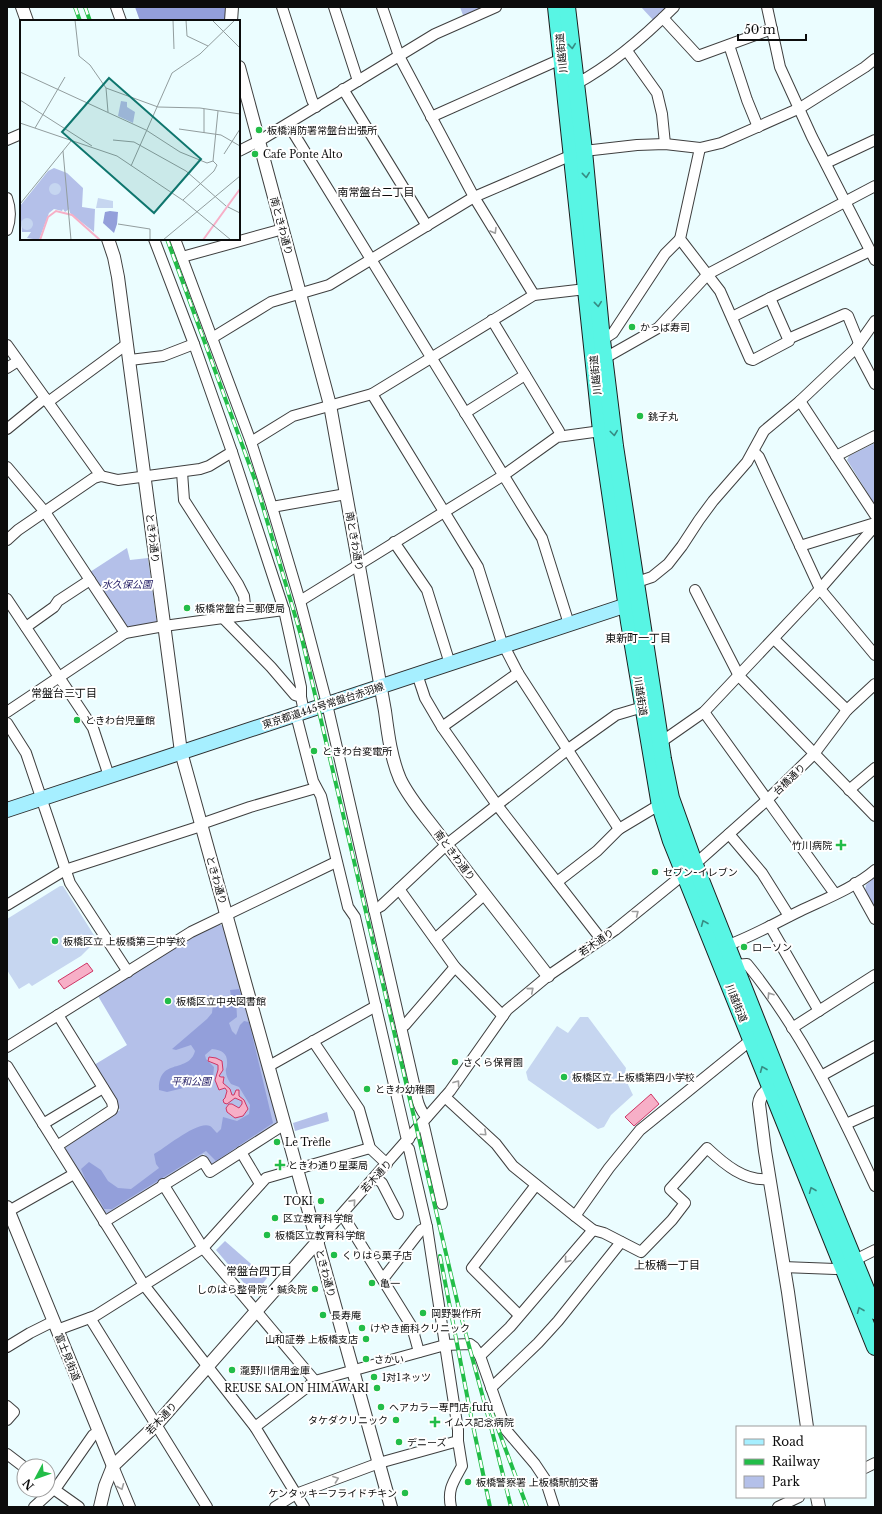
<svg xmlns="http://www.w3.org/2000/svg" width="882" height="1514" font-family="'Libre Baskerville','Noto Sans JP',serif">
<rect width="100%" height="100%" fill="#ebfdff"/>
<!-- green -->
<g fill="#b4c0e9">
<polygon points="460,7 487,7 464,18"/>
<polygon points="641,7 669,7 654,21"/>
<polygon points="875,443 875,505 847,460 849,456"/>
<polygon points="127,548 130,560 148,558 157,624 129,627 125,625 90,572"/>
<polygon points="875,876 875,908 865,891 866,885"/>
<polygon points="219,924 223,926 278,1120 275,1124 214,1164 210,1164 204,1154 109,1213 104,1213 66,1151 66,1147 120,1110 94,1065 127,1045 98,996 194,936"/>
<polygon points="327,1112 329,1121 295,1131 293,1123"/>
<polygon points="225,1241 267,1278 254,1295 216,1250"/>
</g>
<!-- forest -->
<g fill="#939fda">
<polygon points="135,7 228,7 228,21 140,21"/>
<path d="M239,989L242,997L236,999L237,1017L229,1023L232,1031L236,1035L240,1025L244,1021L249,1022L273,1123L216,1161L206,1151L112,1209H104L100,1201L89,1187L81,1169L89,1162L101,1170L108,1181L118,1188L131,1189L159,1168L156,1164L154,1154C165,1148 198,1120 210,1126C212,1127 215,1131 217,1133L221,1129L223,1117L237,1121L249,1114L250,1105L239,1087L231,1084C229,1081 226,1076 226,1072C225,1069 227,1068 227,1065C228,1054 223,1050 212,1049L205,1055L206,1059L214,1067L213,1078L208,1082L167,1092L159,1090C158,1057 189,1074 195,1051L191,1045L176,1050L172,1049L207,1019L212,1013L213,1004L222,1002L231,996L230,990Z"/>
</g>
<!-- pitch -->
<g fill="#c6d6f0">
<polygon points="60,886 63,886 97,940 81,956 32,986 29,983 19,989 7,970 7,919"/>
<path d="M580,1017H588L626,1068C623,1077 629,1086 633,1095L611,1115L604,1127L598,1129L528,1080L526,1072L557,1026L568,1033Z"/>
</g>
<!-- water -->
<g fill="#f7afc7" stroke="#cf3565">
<polygon points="87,963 93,971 64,989 58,981"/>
<polygon points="209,1057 216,1058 222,1061 223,1070 219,1076 221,1077 224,1077 223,1083 230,1089 232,1095 234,1095 236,1090 239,1090 239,1096 244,1100 248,1109 243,1116 235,1118 227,1112 226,1108 229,1104 232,1104 239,1108 242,1104 242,1101 235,1098 227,1104 224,1103 223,1100 225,1098 227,1091 225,1088 219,1090 215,1080 218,1070 218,1065 208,1061"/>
<polygon points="651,1094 659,1104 634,1126 625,1117"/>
</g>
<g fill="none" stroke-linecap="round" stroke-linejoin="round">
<defs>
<g id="minor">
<polyline points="116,7 121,21"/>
<polyline points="282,7 312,100 316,107"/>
<polyline points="334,7 358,81"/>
<polyline points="382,7 399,56 474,197 534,295"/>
<polyline points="767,7 780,67 812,137 875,260"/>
<polyline points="663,18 698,56 772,29"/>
<polyline points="729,45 747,100 758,127"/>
<polyline points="627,51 657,93 662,114 665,144"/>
<path d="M576,84C613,64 644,37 674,7"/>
<polyline points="343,89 427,226"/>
<polyline points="431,117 561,59"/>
<polyline points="288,124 542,538 569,624"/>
<polyline points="7,140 21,134"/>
<polyline points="700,148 680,239 720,291 750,359 753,360 789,341 770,298"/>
<polyline points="239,151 259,141 435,34 496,7"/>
<polyline points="584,151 637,145 665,144 700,148 721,143 800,108 865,67 875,59"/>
<polyline points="826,163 875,140"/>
<path d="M7,198C11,209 11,219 7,230"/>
<polyline points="154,239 194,344 232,452 284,610"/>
<path d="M175,239L251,442L272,507L300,601L327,704L413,1079C416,1091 417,1109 427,1117"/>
<polyline points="182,257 283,229"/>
<polyline points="732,317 770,298 870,251"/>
<polyline points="492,320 559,431 560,436"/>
<polyline points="212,338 271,302 329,285 474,197 572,155"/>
<polyline points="788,339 845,314 848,316 859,343"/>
<polyline points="602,340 613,333 665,254 680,239"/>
<polyline points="7,345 101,476"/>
<polyline points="856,348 875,384"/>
<polyline points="605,358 658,328 708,274 875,186"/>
<polyline points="130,360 163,356 194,344"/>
<polyline points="7,368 18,361"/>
<polyline points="372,394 478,567 501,640 518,673 619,829 654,808 660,806"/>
<polyline points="800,401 875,515"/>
<polyline points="48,402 127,344"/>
<polyline points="465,413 525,375"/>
<polyline points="7,429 45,398"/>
<polyline points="251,442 293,416 372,394 534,295 586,289"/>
<polyline points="754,452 759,457 820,589 875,655"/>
<polyline points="836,456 875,436"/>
<polyline points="7,467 45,512 125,633 164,626 223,618"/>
<polyline points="182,472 184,500 238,584 244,596 246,615"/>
<polyline points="272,507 346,494"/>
<polyline points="7,540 18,530 94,478 101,476 118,480 200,469 209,466 232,452"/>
<polyline points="394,542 427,590 450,664"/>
<polyline points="800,546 875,523"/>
<polyline points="631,584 652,577 668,564 682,546 699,520 713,501 747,462 764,431 800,401 856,348 875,321"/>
<polyline points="695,590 739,676 875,816"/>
<polyline points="7,599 93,728 109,776"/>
<polyline points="300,601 504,475 557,437 601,431"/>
<polyline points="26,627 54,607 58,601 90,580"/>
<polyline points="774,639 847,710"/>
<polyline points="417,674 425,698 442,727 497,805 601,939"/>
<polyline points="301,697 295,695 271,667 223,618 284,610 301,687 301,697 304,712"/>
<polyline points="7,712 125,633"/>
<polyline points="704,712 835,894"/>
<polyline points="296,715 313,781 321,796 348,907 355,917 406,1136 409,1139"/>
<polyline points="7,723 26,753 70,883 128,972"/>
<polyline points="442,727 518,673"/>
<polyline points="661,742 704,712 820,589 875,526"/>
<polyline points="849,790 875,768"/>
<polyline points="201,824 250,807 316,788"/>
<polyline points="729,834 762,873 789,916"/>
<polyline points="557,882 597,851 619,829"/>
<polyline points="855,883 875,919"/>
<polyline points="399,889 455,967 503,1016"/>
<polyline points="7,905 65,870 201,826"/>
<polyline points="374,910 381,906 446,845 567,750 616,715 643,707"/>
<polyline points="770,926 819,1011"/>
<polyline points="435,939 485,894"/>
<path d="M723,947C750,938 775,923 800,911C825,899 854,888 875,870"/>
<path d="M734,965L747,964C801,1030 839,1108 875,1186"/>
<polyline points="401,1026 405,1025 455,967"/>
<polyline points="792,1028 875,975"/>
<polyline points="313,1041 359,1109 370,1148 387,1164"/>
<polyline points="7,1047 191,932 336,862"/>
<polyline points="7,1066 144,1285 255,1427 304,1507"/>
<polyline points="269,1066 376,1006"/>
<polyline points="821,1076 875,1046"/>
<path d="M445,1097L496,1144L513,1166L575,1216L593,1230L604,1233L641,1252L672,1220L685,1203L670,1189L707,1148C724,1164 745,1182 769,1179"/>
<polyline points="43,1124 103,1088"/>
<polyline points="422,1124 424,1126 442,1204"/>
<polyline points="846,1124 875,1111"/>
<path d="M404,1144L409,1149L427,1227L458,1430V1441L462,1466C454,1481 447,1489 451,1507"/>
<polyline points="57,1146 112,1110 113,1107 112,1102 58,1015"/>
<polyline points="241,1152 260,1184"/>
<polyline points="375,1177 382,1183 398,1214"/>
<polyline points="163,1184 203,1248 315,1381"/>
<polyline points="7,1212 74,1174"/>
<polyline points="342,1214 412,1327 419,1352"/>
<polyline points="575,1216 609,1168 640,1130 751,1040"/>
<polyline points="104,1222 203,1161 210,1172 285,1124"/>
<polyline points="318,1241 450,1091 507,1010 548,976 615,930 684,874 767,800 814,754 847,710 875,684"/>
<polyline points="855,1260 875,1250"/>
<polyline points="783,1267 835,1269 843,1268"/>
<polyline points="383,1279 421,1230 427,1227"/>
<polyline points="519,1315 472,1268 536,1185"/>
<polyline points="90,1318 207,1507"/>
<polyline points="57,1330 95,1316 203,1248 266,1178 370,1148"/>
<polyline points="7,1347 30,1333 54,1321"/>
<polyline points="480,1356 510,1327 593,1230"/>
<polyline points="491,1388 538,1343 558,1321 621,1242"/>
<polyline points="7,1406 14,1412 7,1420"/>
<polyline points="255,1427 315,1381 445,1345 470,1344 474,1347 480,1356 506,1430 535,1464 545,1479 554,1507"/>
<polyline points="7,1454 24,1467"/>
<polyline points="113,1466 130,1507"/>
<polyline points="865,1468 875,1463"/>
<polyline points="48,1485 79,1507"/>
<polyline points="34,1507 58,1485 93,1435 99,1432"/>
<polyline points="275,1507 296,1494 379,1463 458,1441"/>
<polyline points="778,1507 799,1497"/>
</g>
<g id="tertiary">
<polyline points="22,7 27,21"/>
<polyline points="231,21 232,7"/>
<path d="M239,67L330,405L385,711C388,734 391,758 400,779C410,800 427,818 440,836C475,883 512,929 548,976"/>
<polyline points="108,239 114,257 118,277 181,752 391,1507"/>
<path d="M778,1085C769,1089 760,1093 759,1104L765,1151L788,1292L807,1427"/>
<polyline points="7,1207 113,1466"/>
<polyline points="817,1497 819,1507"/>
<polyline points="100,1507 105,1486 113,1466 156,1425 318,1241"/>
</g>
<polyline id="secondary" points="7,810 636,602"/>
<g id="trunk">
<polyline points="556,7 601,431 629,622 660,806 671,841 875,1347"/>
<polyline points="567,7 584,151 602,340 615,446 663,759 671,798 695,865 782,1084 875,1311"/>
</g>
</defs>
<!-- minor casing -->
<use href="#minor" stroke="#3f3f3f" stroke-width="12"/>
<!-- tertiary casing -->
<use href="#tertiary" stroke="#3f3f3f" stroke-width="14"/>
<!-- secondary casing -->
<use href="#secondary" stroke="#2e2e2e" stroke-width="16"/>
<!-- trunk casing -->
<use href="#trunk" stroke="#1d1d1d" stroke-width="18"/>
<!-- minor -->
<use href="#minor" stroke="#fff" stroke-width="10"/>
<!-- tertiary -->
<use href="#tertiary" stroke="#fff" stroke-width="12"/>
<!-- secondary -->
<use href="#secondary" stroke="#a6efff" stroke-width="14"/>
<!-- trunk -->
<use href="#trunk" stroke="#58f5e4" stroke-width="16"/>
<defs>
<g id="rail">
<polyline points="75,7 80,21"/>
<polyline points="85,7 90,21"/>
<polyline points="167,239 255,480 302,639 459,1309 491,1427 511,1507"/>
<polyline points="440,1256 472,1421 490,1507"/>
<polyline points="491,1410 527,1507"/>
</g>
</defs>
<!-- rail casing -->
<use href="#rail" stroke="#22bd48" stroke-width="4"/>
<!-- rail -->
<use href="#rail" stroke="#fff" stroke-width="2.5" stroke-dasharray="8" stroke-linecap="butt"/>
</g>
<!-- one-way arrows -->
<defs><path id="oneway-chevron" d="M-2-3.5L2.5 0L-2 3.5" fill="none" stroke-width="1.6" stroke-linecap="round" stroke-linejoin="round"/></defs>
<g stroke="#368c83">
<use href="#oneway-chevron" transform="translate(572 46) rotate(84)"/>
<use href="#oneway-chevron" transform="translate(586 175) rotate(84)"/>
<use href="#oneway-chevron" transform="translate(598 304) rotate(84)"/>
<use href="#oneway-chevron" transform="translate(614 433) rotate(83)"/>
<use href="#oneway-chevron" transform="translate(704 923) rotate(-112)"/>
<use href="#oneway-chevron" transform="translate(763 1069) rotate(-112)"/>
<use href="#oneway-chevron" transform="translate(812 1190) rotate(-112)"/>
<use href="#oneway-chevron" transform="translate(860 1310) rotate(-112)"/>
</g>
<g stroke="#9e9e9e">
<use href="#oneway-chevron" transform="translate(494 231) rotate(59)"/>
<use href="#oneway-chevron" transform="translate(636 913) rotate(-38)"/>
<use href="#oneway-chevron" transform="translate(531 990) rotate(-40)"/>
<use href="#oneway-chevron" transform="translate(770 995) rotate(-123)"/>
<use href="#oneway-chevron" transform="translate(457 1083) rotate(-54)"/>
<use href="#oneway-chevron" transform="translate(484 1133) rotate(43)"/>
<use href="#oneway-chevron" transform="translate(353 1202) rotate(-48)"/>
<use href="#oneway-chevron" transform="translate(567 1260) rotate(131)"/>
<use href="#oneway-chevron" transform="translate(336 1479) rotate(-20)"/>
<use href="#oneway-chevron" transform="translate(121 1487) rotate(68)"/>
</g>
<!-- markers -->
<g fill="#22bd48" stroke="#fff" stroke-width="1.5">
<circle cx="259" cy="130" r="4"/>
<circle cx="255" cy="154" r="4"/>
<circle cx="632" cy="327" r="4"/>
<circle cx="640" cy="416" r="4"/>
<circle cx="187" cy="608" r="4"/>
<circle cx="77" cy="720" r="4"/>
<circle cx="314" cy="751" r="4"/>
<path d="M839 839h4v4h4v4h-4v4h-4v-4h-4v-4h4z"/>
<circle cx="655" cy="872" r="4"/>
<circle cx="55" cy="941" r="4"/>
<circle cx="744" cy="947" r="4"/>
<circle cx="168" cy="1001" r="4"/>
<circle cx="455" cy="1062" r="4"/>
<circle cx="564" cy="1077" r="4"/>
<circle cx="367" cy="1089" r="4"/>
<circle cx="277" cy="1142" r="4"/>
<path d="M278 1159h4v4h4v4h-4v4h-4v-4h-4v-4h4z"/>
<circle cx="321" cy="1201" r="4"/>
<circle cx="275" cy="1218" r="4"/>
<circle cx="267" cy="1235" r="4"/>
<circle cx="334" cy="1255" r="4"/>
<circle cx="372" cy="1283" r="4"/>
<circle cx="315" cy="1289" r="4"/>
<circle cx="423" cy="1313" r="4"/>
<circle cx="323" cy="1315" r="4"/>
<circle cx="362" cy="1328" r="4"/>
<circle cx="366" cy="1339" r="4"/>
<circle cx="366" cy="1359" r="4"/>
<circle cx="232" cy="1370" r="4"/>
<circle cx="374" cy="1377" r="4"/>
<circle cx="377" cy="1388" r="4"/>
<circle cx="381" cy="1407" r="4"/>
<circle cx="396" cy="1420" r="4"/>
<path d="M433 1416h4v4h4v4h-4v4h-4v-4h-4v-4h4z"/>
<circle cx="399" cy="1442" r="4"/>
<circle cx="468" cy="1482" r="4"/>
<circle cx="405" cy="1493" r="4"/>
</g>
<g text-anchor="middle" stroke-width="4" stroke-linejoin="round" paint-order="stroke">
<!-- street labels -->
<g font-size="10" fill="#0c0c0c" stroke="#fff">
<text transform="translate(561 53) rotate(-96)" y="4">川越街道</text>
<text transform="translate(282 226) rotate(75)" y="4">南ときわ通り</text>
<text transform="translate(595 375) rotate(-96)" y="4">川越街道</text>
<text transform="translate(153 538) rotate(83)" y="4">ときわ通り</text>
<text transform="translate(355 541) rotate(80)" y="4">南ときわ通り</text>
<text transform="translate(641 696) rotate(81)" y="4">川越街道</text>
<text transform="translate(323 705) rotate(-18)" y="4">東京都道445号常盤台赤羽線</text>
<text transform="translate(789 779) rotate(-44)" y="4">台橋通り</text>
<text transform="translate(455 855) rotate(53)" y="4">南ときわ通り</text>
<text transform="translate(217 880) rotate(74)" y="4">ときわ通り</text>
<text transform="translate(596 942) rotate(-34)" y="4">若木通り</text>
<text transform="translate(737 1003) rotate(68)" y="4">川越街道</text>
<text transform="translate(376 1176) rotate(-48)" y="4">若木通り</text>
<text transform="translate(326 1273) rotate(75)" y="4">ときわ通り</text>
<text transform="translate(68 1357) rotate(68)" y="4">富士見街道</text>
<text transform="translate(161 1418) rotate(-47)" y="4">若木通り</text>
</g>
<!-- poi labels -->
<g font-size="10" fill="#0c0c0c" stroke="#fff" text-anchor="start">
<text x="267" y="134">板橋消防署常盤台出張所</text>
<text x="263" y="158">Cafe Ponte Alto</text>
<text x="640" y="331">かっぱ寿司</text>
<text x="648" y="420">銚子丸</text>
<text x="195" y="612">板橋常盤台三郵便局</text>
<text x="85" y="724">ときわ台児童館</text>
<text x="322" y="755">ときわ台変電所</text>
<text x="832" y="849" text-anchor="end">竹川病院</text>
<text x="663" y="876">セブン-イレブン</text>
<text x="63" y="945">板橋区立 上板橋第三中学校</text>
<text x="752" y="951">ローソン</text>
<text x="176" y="1005">板橋区立中央図書館</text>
<text x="463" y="1066">さくら保育園</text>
<text x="572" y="1081">板橋区立 上板橋第四小学校</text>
<text x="375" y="1093">ときわ幼稚園</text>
<text x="285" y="1146">Le Trèfle</text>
<text x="288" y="1169">ときわ通り星薬局</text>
<text x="313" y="1205" text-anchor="end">TOKI</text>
<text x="283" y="1222">区立教育科学館</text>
<text x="275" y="1239">板橋区立教育科学館</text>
<text x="342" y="1259">くりはら菓子店</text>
<text x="380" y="1287">亀一</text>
<text x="307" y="1293" text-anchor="end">しのはら整骨院・鍼灸院</text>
<text x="431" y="1317">岡野製作所</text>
<text x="331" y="1319">長寿庵</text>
<text x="370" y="1332">けやき歯科クリニック</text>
<text x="358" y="1343" text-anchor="end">山和証券 上板橋支店</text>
<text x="374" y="1363">さかい</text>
<text x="240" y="1374">瀧野川信用金庫</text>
<text x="382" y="1381">1対1ネッツ</text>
<text x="369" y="1392" text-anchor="end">REUSE SALON HIMAWARI</text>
<text x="389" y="1411">ヘアカラー専門店 fufu</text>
<text x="388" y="1424" text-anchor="end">タケダクリニック</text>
<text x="444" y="1426">イムス記念病院</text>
<text x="407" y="1446">デニーズ</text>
<text x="476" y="1486">板橋警察署 上板橋駅前交番</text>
<text x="397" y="1497" text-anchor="end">ケンタッキーフライドチキン</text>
</g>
<!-- park labels -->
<g font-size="10" font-style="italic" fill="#221c64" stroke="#fff">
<text x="127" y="588">水久保公園</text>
<text x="191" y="1085">平和公園</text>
</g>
<!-- neighbourhood labels -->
<g font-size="11" fill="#0c0c0c" stroke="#fff">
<text x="376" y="196">南常盤台二丁目</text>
<text x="638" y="642">東新町一丁目</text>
<text x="64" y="697">常盤台三丁目</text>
<text x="667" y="1269">上板橋一丁目</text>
<text x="259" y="1275">常盤台四丁目</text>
</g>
</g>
<!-- overview -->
<g transform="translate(20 20)">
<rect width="220" height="220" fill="#ebfdff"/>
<path d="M101,81L107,82V87L115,92L113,103L98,96ZM34,148L47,153L63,168L62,187L75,189L74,212L50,193L49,189L45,192L43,189L42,191L34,189L29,193L19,220L7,218L11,212H2L0,186L28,151Z" fill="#b4c0e9"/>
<path d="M90,191L98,192L97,204L94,213L83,203L85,192Z" fill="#939fda"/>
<path d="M29 169a6 6 0 1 1 12 0a6 6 0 1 1-12 0ZM78,178L93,181V188H76ZM1 204a6 6 0 1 1 12 0a6 6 0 1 1-12 0Z" fill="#c6d6f0"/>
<path fill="none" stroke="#f7afc7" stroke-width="2" d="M20,220L28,197L36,191L52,195L80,220M183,220L220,169"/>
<path fill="none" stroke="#929d9e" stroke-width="1" d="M55,0L59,36L70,45L86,68L88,92M153,0L154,29M166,0L167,16L188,26M192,0L220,28M0,52L126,110L160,132L187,143L193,141M86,68L138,87L180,88L220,94M0,80L72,126M0,103L97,136L164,181L211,220M15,108L45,57M159,109L201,115L220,126M184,113V89M93,120L114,122L166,151L206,186M43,131L51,220M204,134L220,109M193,141L198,91M111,146L152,53L180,34L215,0M163,180L194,151L197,145L193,141M0,184L51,121M208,187L220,193M98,204L130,209V220M143,220L220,156"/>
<path fill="#0f766e" fill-opacity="0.15" stroke="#0f766e" stroke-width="2" d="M89,58L181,139L134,193L42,112Z"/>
<rect width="220" height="220" fill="none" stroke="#0c0c0c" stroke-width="2"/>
</g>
<!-- border -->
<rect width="882" height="1514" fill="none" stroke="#0c0c0c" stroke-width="16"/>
<!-- legend -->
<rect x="736" y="1426" width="130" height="72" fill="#ffffff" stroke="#9e9e9e"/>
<rect x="744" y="1439" width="20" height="6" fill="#a6efff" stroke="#9e9e9e"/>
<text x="772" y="1446" font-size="12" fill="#0c0c0c">Road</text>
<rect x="744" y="1459" width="20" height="6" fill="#22bd48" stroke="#9e9e9e"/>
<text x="772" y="1466" font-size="12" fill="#0c0c0c">Railway</text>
<rect x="744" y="1476" width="20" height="12" fill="#b4c0e9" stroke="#9e9e9e"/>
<text x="772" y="1486" font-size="12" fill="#0c0c0c">Park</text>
<!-- north arrow -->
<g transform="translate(36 1478) rotate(229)"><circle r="19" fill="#ffffff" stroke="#9e9e9e"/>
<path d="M0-3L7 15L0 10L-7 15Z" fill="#22bd48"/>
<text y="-6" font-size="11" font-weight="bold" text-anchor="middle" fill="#0c0c0c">N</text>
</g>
<!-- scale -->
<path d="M738 34v6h68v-6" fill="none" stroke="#0c0c0c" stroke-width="2"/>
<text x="744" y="34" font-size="12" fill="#0c0c0c" stroke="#ffffff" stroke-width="3" paint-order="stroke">50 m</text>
</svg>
